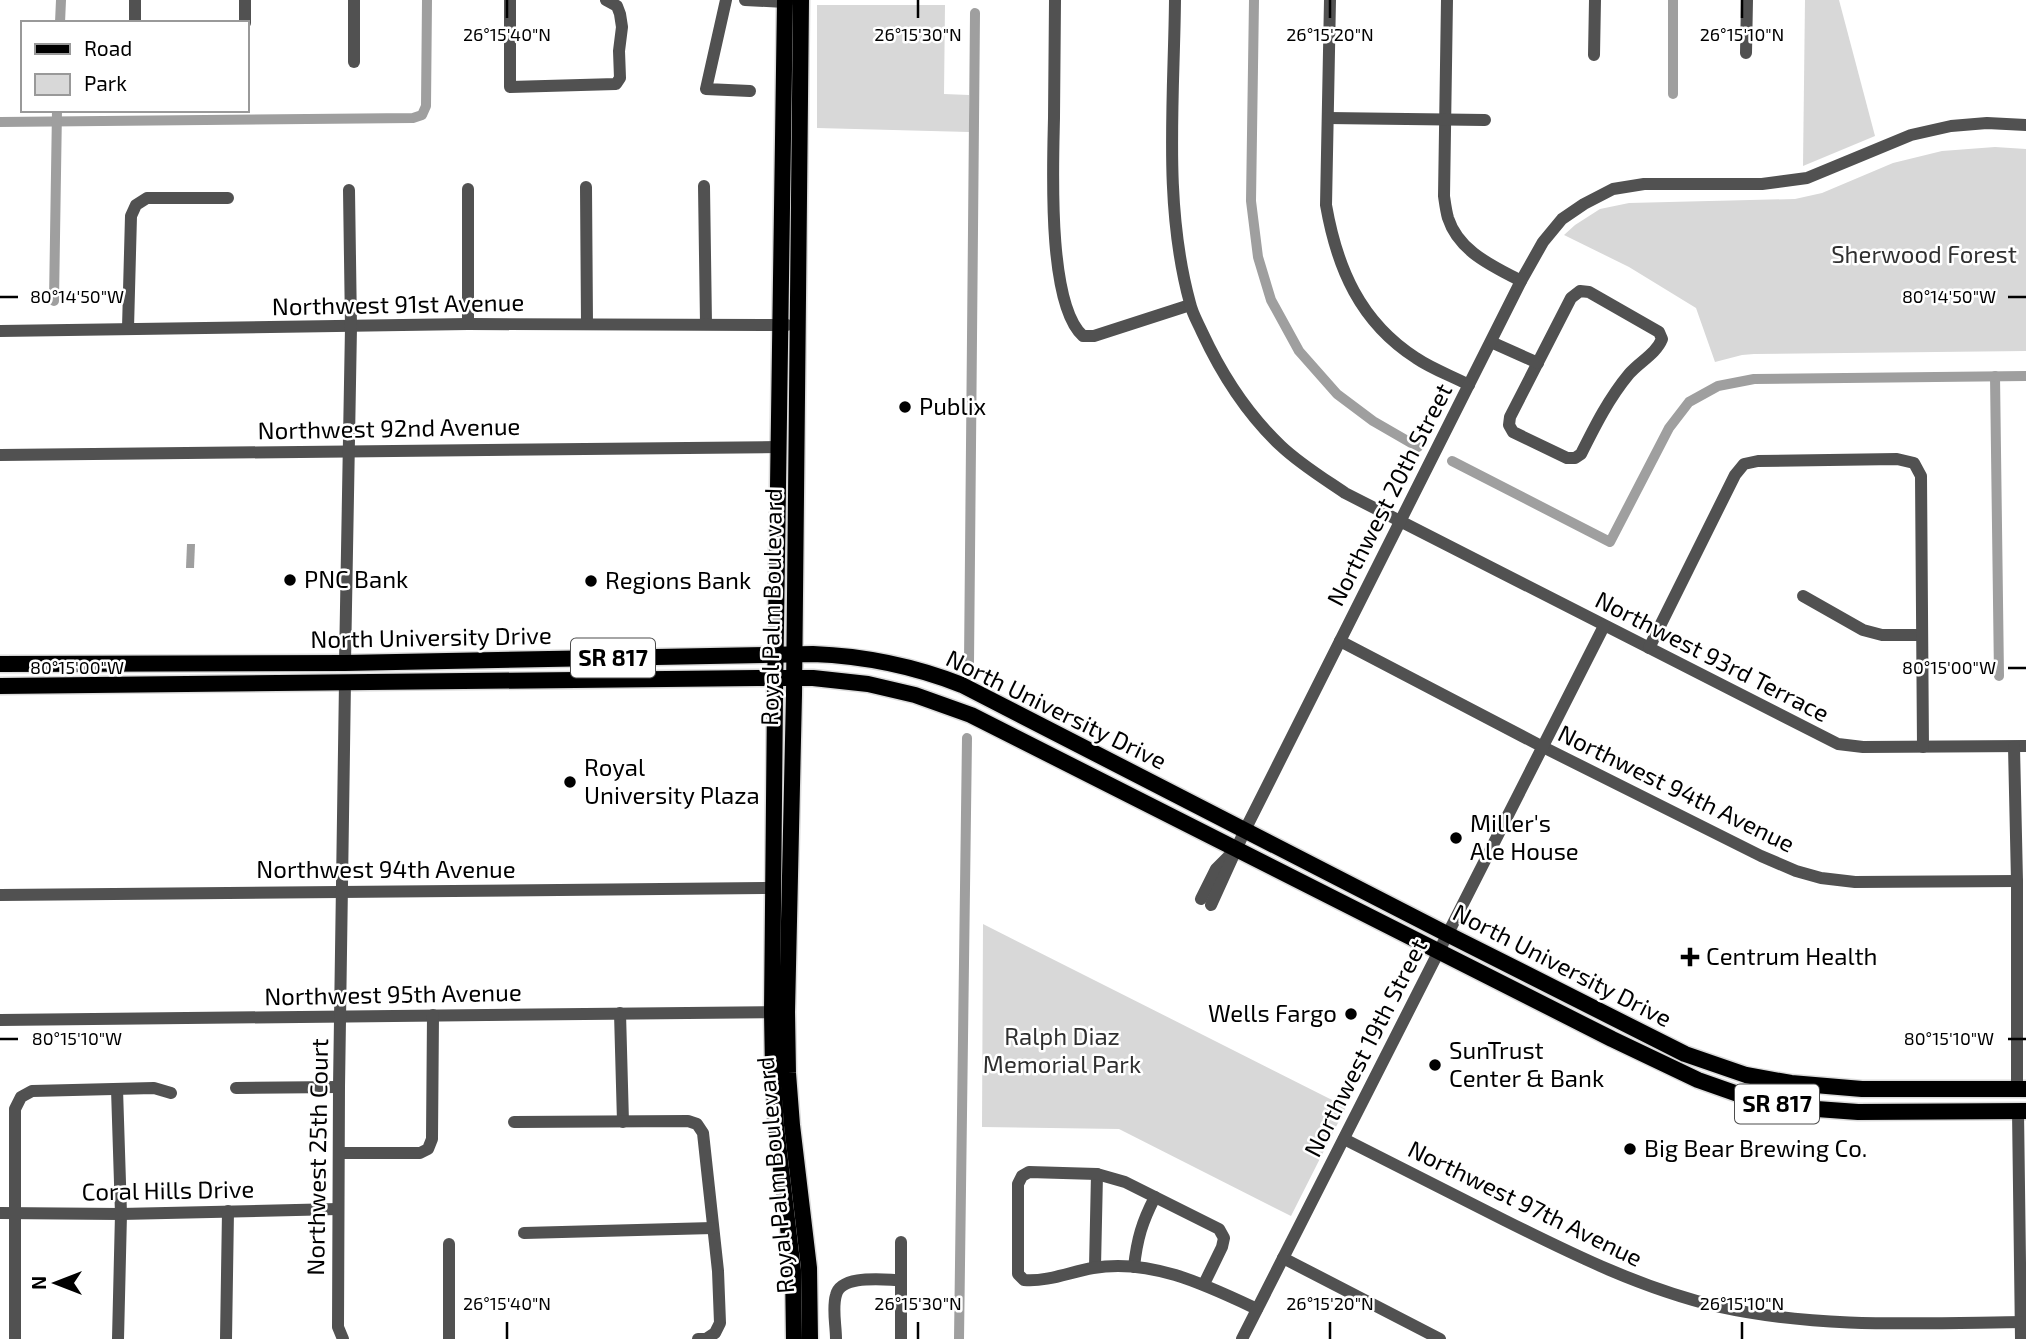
<svg xmlns="http://www.w3.org/2000/svg" width="2026" height="1339" font-family="'Exo 2',sans-serif">
<rect width="100%" height="100%" fill="#fff"/>
<!-- green -->
<g fill="#d8d8d8">
<polygon points="1805,0 1839,0 1875,136 1803,166"/>
<polygon points="817,5 945,5 944,94 969,95 969,132 817,128"/>
<polygon points="1995,147 2026,149 2026,351 1754,354 1742,355 1715,362 1696,308 1629,267 1564,235 1575,225 1600,209 1629,203 1795,199 1822,193 1893,163 1942,151"/>
<polygon points="983,924 1346,1107 1291,1216 1119,1129 982,1127"/>
</g>
<!-- water -->
<polygon fill="#9f9f9f" points="187,544 195,544 194,568 186,568"/>
<g fill="none" stroke-linecap="round" stroke-linejoin="round">
<!-- canal -->
<g stroke="#9f9f9f" stroke-width="10">
<polyline points="1254,0 1251,201 1258,257 1271,300 1299,351 1337,394 1373,421 1418,447"/>
<polyline points="60,23 61,0"/>
<polyline points="1673,94 1673,0"/>
<polyline points="0,122 413,118 422,115 426,106 427,0"/>
<polyline points="54,301 57,110"/>
<polyline points="1995,376 1999,676"/>
<polyline points="1452,461 1610,542 1669,428 1689,402 1718,386 1754,379 2026,376"/>
<polyline points="969,663 975,13"/>
<polyline points="959,1339 967,738"/>
</g>
<defs>
<g id="major">
<polyline points="785,0 775,695 772,1012 773,1073 776,1126 793,1270 794,1339"/>
<polyline points="801,0 794,695 787,1012 788,1073 792,1125 809,1268 810,1339"/>
<path d="M0,664L345,663L813,654C865,656 914,666 962,685L1447,934L1685,1054L1746,1075L1791,1083L1862,1089H2026"/>
<polyline points="0,686 757,678 813,678 868,684 915,695 971,715 1612,1039 1698,1080 1735,1093 1789,1107 1858,1112 2026,1111"/>
</g>
</defs>
<!-- major casing -->
<use href="#major" stroke="#dbdbdb" stroke-width="19"/>
<!-- minor -->
<g stroke="#515151" stroke-width="12">
<polyline points="510,0 510,87 616,84 620,78 619,51 622,27 620,14 617,6 606,0"/>
<polyline points="726,0 706,89 750,91"/>
<polyline points="745,0 785,2 789,0"/>
<path d="M1055,0C1055,39 1054,78 1054,118C1053,166 1047,304 1083,336H1094L1190,305"/>
<path d="M1175,0C1174,100 1163,205 1190,303C1192,313 1198,323 1202,332C1221,373 1247,414 1281,446C1300,464 1323,478 1345,493L1838,744L1863,747L2026,746"/>
<path d="M1330,0L1326,205C1337,268 1360,322 1416,358C1432,369 1452,376 1469,385"/>
<path d="M1447,0L1444,196C1445,203 1446,211 1448,218C1459,252 1493,266 1521,281"/>
<polyline points="135,23 135,0"/>
<polyline points="245,23 245,0"/>
<polyline points="1746,53 1747,0"/>
<polyline points="1594,55 1595,0"/>
<polyline points="354,62 354,0"/>
<polyline points="1328,118 1485,120"/>
<polyline points="704,186 706,324"/>
<polyline points="586,187 587,323"/>
<polyline points="468,189 468,324"/>
<path d="M1580,291L1589,292L1659,332L1662,339C1656,354 1639,362 1629,374C1609,398 1595,426 1581,454L1575,458H1567L1513,432L1509,425L1510,417L1571,298Z"/>
<polyline points="128,328 131,216 136,205 147,198 228,198"/>
<polyline points="0,331 468,324 787,325"/>
<polyline points="1491,342 1538,363"/>
<polyline points="0,455 778,447"/>
<polyline points="1803,596 1863,630 1882,635 1921,635"/>
<polyline points="1340,641 1543,747 1761,856 1796,871 1821,878 1855,882 2017,881"/>
<polyline points="1649,648 1735,475 1744,464 1758,461 1897,459 1914,463 1921,476 1923,747"/>
<polyline points="345,663 351,327 349,190"/>
<polyline points="2014,747 2017,881 2017,1089"/>
<polyline points="0,895 773,888"/>
<polyline points="1201,899 1216,869 1232,853"/>
<polyline points="1211,905 1245,830 1521,281 1543,242 1562,219 1584,204 1613,189 1644,184 1762,184 1807,178 1911,135 1951,126 1987,123 2026,125"/>
<polyline points="620,1013 623,1122"/>
<polyline points="0,1020 780,1012"/>
<polyline points="236,1088 339,1087"/>
<polyline points="117,1089 121,1214 118,1339"/>
<polyline points="2018,1111 2021,1339"/>
<polyline points="514,1122 688,1121 697,1124 703,1133 718,1271 720,1323 715,1333 706,1339 698,1339"/>
<path d="M1344,1139C1397,1166 1451,1193 1504,1220C1574,1255 1643,1289 1720,1307C1820,1329 1924,1323 2026,1322"/>
<polyline points="339,1153 420,1153 428,1149 432,1139 433,1015"/>
<polyline points="0,1213 121,1214 338,1209"/>
<polyline points="524,1233 713,1228"/>
<polyline points="1283,1258 1440,1339"/>
<polyline points="1095,1267 1097,1174"/>
<path d="M1134,1267C1137,1239 1142,1222 1155,1197"/>
<path d="M1204,1284L1222,1247L1224,1238L1219,1229L1125,1182L1097,1174L1029,1172L1022,1176L1018,1184V1274L1024,1280C1047,1282 1070,1272 1093,1268C1151,1258 1206,1285 1257,1309"/>
<polyline points="15,1339 15,1109 21,1097 32,1091 154,1088 171,1093"/>
<polyline points="226,1339 228,1211"/>
<polyline points="343,1339 338,1327 339,1087 345,682"/>
<polyline points="449,1339 449,1244"/>
<path d="M836,1339C836,1325 832,1308 836,1295C841,1274 884,1280 901,1280"/>
<polyline points="901,1339 901,1242"/>
<polyline points="1242,1339 1604,626"/>
</g>
<!-- major -->
<use href="#major" stroke="#000" stroke-width="16"/>
</g>
<!-- ticks -->
<path fill="none" stroke="#000" stroke-width="2.5" d="M507,0V18M918,0V18M1330,0V18M1742,0V18M0,297H18M2008,297H2026M0,668H18M2008,668H2026M0,1039H18M2008,1039H2026M507,1322V1339M918,1322V1339M1330,1322V1339M1742,1322V1339"/>
<!-- markers -->
<g fill="#000" stroke="#fff" stroke-width="2.5">
<circle cx="905" cy="407" r="7"/>
<circle cx="290" cy="580" r="7"/>
<circle cx="591" cy="581" r="7"/>
<circle cx="570" cy="782" r="7"/>
<circle cx="1456" cy="838" r="7"/>
<path d="M1686.5 946.5h7v7h7v7h-7v7h-7v-7h-7v-7h7z"/>
<circle cx="1351" cy="1014" r="7"/>
<circle cx="1435" cy="1065" r="7"/>
<circle cx="1630" cy="1149" r="7"/>
</g>
<g text-anchor="middle" stroke-width="5" stroke-linejoin="round" paint-order="stroke">
<!-- shield labels -->
<g fill="#fff" stroke="#4c4c4c" stroke-width="2">
<rect x="571" y="638.5" width="84" height="39" rx="5"/>
<rect x="1735" y="1084.5" width="84" height="39" rx="5"/>
</g>
<g font-size="23" font-weight="bold" fill="#000">
<text x="613" y="666">SR 817</text>
<text x="1777" y="1112">SR 817</text>
</g>
<!-- park labels -->
<g font-size="24" fill="#2f2f2f" stroke="#fff">
<text x="1924" y="263">Sherwood Forest</text>
<text x="1062" y="1045">Ralph Diaz<tspan x="1062" dy="28">Memorial Park</tspan></text>
</g>
<!-- street labels -->
<g font-size="24" fill="#000" stroke="#fff">
<text transform="translate(398 305) rotate(-1)" y="8">Northwest 91st Avenue</text>
<text transform="translate(389 429) rotate(-1)" y="8">Northwest 92nd Avenue</text>
<text transform="translate(1390 495) rotate(-63)" y="8">Northwest 20th Street</text>
<text transform="translate(772 607) rotate(-89)" y="8">Royal Palm Boulevard</text>
<text transform="translate(431 638) rotate(-1)" y="8">North University Drive</text>
<text transform="translate(1712 657) rotate(27)" y="8">Northwest 93rd Terrace</text>
<text transform="translate(1056 710) rotate(26)" y="8">North University Drive</text>
<text transform="translate(1676 789) rotate(26)" y="8">Northwest 94th Avenue</text>
<text x="386" y="878">Northwest 94th Avenue</text>
<text transform="translate(1562 966) rotate(27)" y="8">North University Drive</text>
<text transform="translate(393 995) rotate(-1)" y="8">Northwest 95th Avenue</text>
<text transform="translate(1366 1048) rotate(-63)" y="8">Northwest 19th Street</text>
<text transform="translate(318 1157) rotate(-89)" y="8">Northwest 25th Court</text>
<text transform="translate(776 1175) rotate(-95)" y="8">Royal Palm Boulevard</text>
<text transform="translate(168 1191) rotate(-1)" y="8">Coral Hills Drive</text>
<text transform="translate(1525 1204) rotate(26)" y="8">Northwest 97th Avenue</text>
</g>
<!-- poi labels -->
<g font-size="24" fill="#000" stroke="#fff" text-anchor="start">
<text x="919" y="415">Publix</text>
<text x="304" y="588">PNC Bank</text>
<text x="605" y="589">Regions Bank</text>
<text x="584" y="776">Royal<tspan x="584" dy="28">University Plaza</tspan></text>
<text x="1470" y="832">Miller's<tspan x="1470" dy="28">Ale House</tspan></text>
<text x="1706" y="965">Centrum Health</text>
<text x="1337" y="1022" text-anchor="end">Wells Fargo</text>
<text x="1449" y="1059">SunTrust<tspan x="1449" dy="28">Center &amp; Bank</tspan></text>
<text x="1644" y="1157">Big Bear Brewing Co.</text>
</g>
</g>
<g font-size="18" text-anchor="middle" fill="#000" stroke="#fff" stroke-width="5" stroke-linejoin="round" paint-order="stroke">
<text x="507" y="41">26°15'40"N</text>
<text x="918" y="41">26°15'30"N</text>
<text x="1330" y="41">26°15'20"N</text>
<text x="1742" y="41">26°15'10"N</text>
<text x="1949" y="303">80°14'50"W</text>
<text x="77" y="303">80°14'50"W</text>
<text x="1949" y="674">80°15'00"W</text>
<text x="77" y="674">80°15'00"W</text>
<text x="1949" y="1045">80°15'10"W</text>
<text x="77" y="1045">80°15'10"W</text>
<text x="507" y="1310">26°15'40"N</text>
<text x="918" y="1310">26°15'30"N</text>
<text x="1330" y="1310">26°15'20"N</text>
<text x="1742" y="1310">26°15'10"N</text>
</g>
<!-- legend -->
<rect x="21" y="21" width="228" height="91" fill="#ffffff" stroke="#999999" stroke-width="2"/>
<rect x="35" y="44" width="35" height="10" fill="#000000" stroke="#999999" stroke-width="2"/>
<text x="84" y="56" font-size="21" fill="#000000">Road</text>
<rect x="35" y="74" width="35" height="21" fill="#d8d8d8" stroke="#999999" stroke-width="2"/>
<text x="84" y="91" font-size="21" fill="#000000">Park</text>
<!-- north arrow -->
<g transform="translate(56 1283) rotate(270)" stroke="#ffffff" stroke-width="5" paint-order="stroke">
<path d="M0-5L12 26L0 18L-12 26Z" fill="#000000"/>
<text y="-10" font-size="19" font-weight="bold" text-anchor="middle" fill="#000000">N</text>
</g>
</svg>
